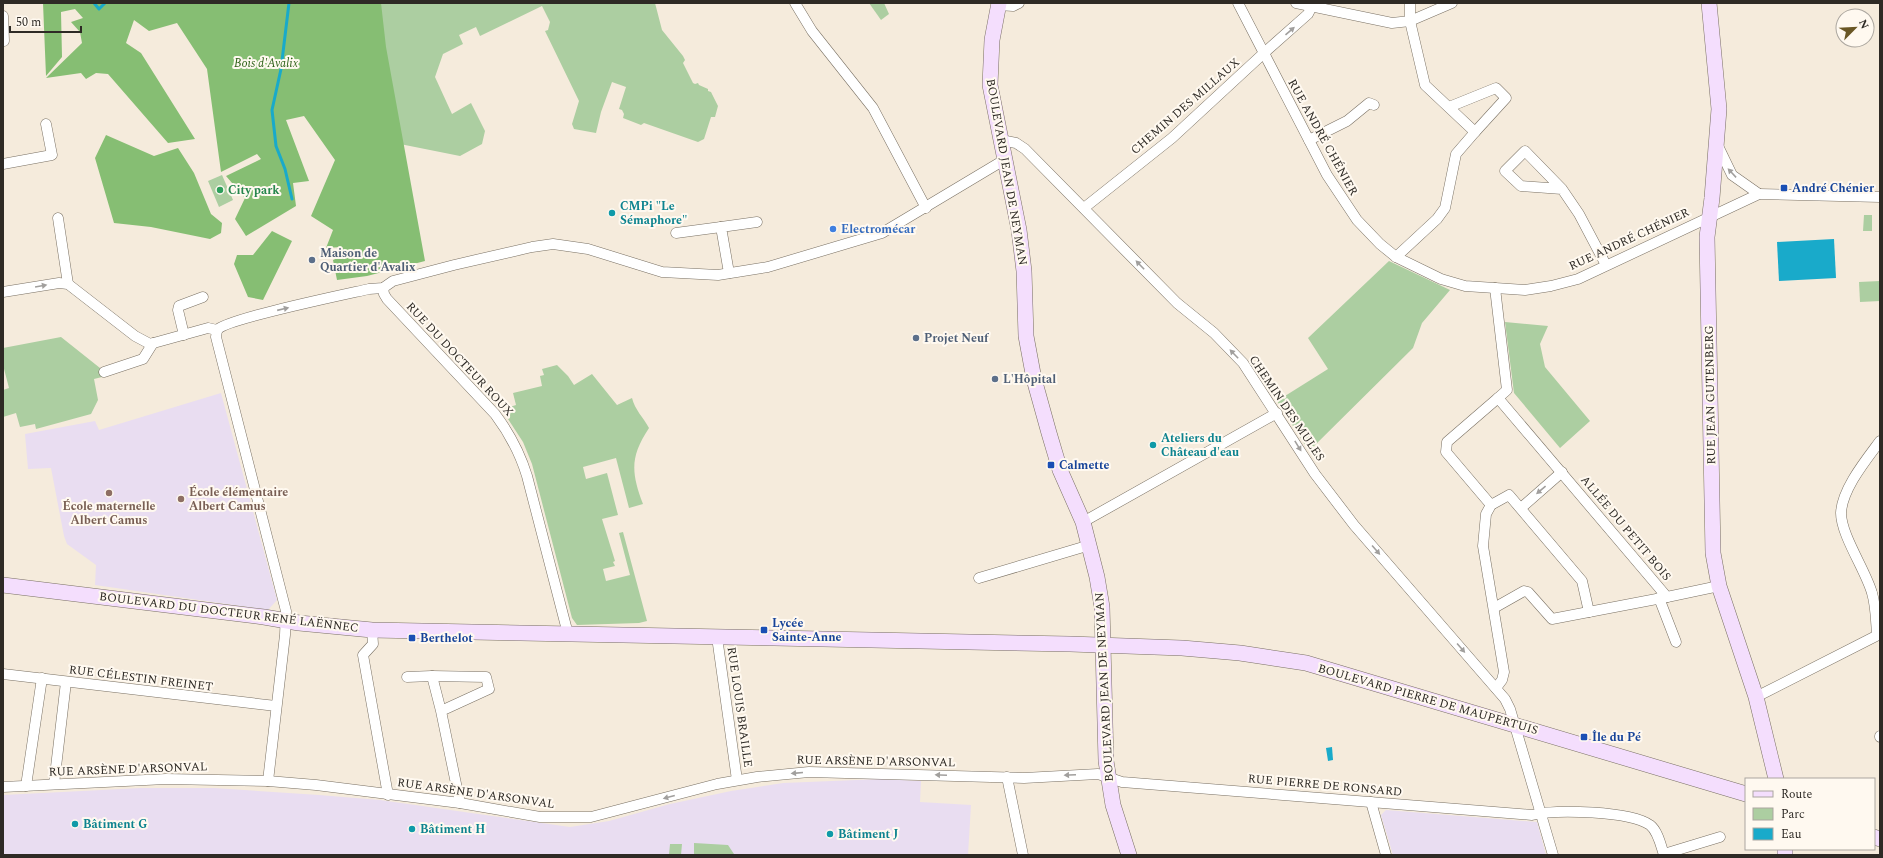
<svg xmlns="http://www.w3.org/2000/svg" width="1883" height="858" font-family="Spectral,serif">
<rect width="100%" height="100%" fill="#f5ebdc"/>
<!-- education -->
<g fill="#e9ddf1">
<polygon points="221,393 277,600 268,610 95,585 96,565 67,544 64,536 51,468 28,469 25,434 95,421 99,430"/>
<polygon points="881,779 921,781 920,802 971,805 968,855 3,855 3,795 141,788 214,788 319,795 380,800 570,827 609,821 670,804 731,791 783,783"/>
<polygon points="1386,810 1537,822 1546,855 1393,855 1381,815"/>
</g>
<!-- green -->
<g fill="#accea1">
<polygon points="375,3 655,3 662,30 683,56 685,60 683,63 693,83 695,84 698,83 699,85 708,89 708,91 711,92 718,106 715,117 711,117 704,139 698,142 644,123 641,125 623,118 624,114 622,110 619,109 626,87 612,82 601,112 596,133 574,129 572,124 579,101 545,31 548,30 550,22 542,6 480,36 476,27 459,35 463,44 443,54 435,77 452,114 471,103 485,131 482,144 460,156 400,144"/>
<polygon points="869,3 884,3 889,14 881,20"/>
<polygon points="222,175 233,200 219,207 208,181"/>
<polygon points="1864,215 1872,215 1872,231 1863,231"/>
<polygon points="1389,261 1450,290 1422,323 1413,348 1309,451 1277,401 1328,369 1308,338"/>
<polygon points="1880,281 1880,301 1860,302 1859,282"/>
<polygon points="1505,322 1548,326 1540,344 1545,367 1590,421 1560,448 1514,393"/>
<polygon points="61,337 100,368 102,377 94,379 98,400 91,414 36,429 35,424 20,427 16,413 3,417 3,390 9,388 3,365 3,348"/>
<path d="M557,365L568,376L574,385L592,374L617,405L632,398C635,410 643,417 649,428C630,457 631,472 643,504L629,508L616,458L583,467L586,479L607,473L618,515L602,519L615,561L613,562L615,566L603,569L606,581L630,575L619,533L623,532L647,621L639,623L577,625L572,618L532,464L523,442L508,419L510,418L506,408L516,405L513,393L542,386L540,376L544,375L542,369Z"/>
<polygon points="694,843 728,845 734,854 738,855 694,855"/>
<polygon points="670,844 682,844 681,855 669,855"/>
</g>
<!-- forest -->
<g fill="#86be73">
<polygon points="43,3 381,3 386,47 425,261 367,276 337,280 333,260 345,255 342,247 326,248 333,230 311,216 335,160 304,116 286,120 309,181 293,183 296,206 246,236 235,219 245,198 226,176 261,159 257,154 221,172 207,69 177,23 149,31 134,20 126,43 141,53 195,139 168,143 108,74 96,73 86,79 81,73 46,78 82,43 80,32 71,22 83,18 75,9 61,12 62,57 46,76"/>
<polygon points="106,135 154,156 178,148 194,173 211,214 222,223 221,233 210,239 151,227 114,223 95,158"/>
<polygon points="272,231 292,241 263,300 248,297 234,264 237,255 253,255"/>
</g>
<!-- water -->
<g fill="#19aaca">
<polygon points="1834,239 1836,278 1779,281 1777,242"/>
<polygon points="1332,747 1333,760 1328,761 1326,748"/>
</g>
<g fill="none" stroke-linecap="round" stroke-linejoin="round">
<!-- stream -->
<g stroke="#19aaca" stroke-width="3">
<polyline points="94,3 99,9 105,3"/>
<polyline points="289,3 281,69 272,110 276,146 285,169 292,199"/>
</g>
<defs>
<g id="street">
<polyline points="795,3 812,31 873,108 926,208"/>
<polyline points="1238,3 1327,175 1357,220 1380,244 1396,257 1441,279 1465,286 1525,290 1551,286 1578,279 1759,194 1880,197"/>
<polyline points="1296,3 1392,23 1410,21 1452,3"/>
<polyline points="999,5 1013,6 1019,3"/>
<polyline points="3,16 4,41"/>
<polyline points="1449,107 1496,88 1506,98 1475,132"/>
<polyline points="1001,140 1016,143 1025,149 1177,303 1214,333 1243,363 1315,474 1354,525 1505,699 1510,709 1553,855"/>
<polyline points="1309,140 1347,121 1369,103 1374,105"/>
<polyline points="1718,146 1732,175 1759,194"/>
<polyline points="3,164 52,155 46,124"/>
<polyline points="1562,189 1521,186 1505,171 1525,151 1562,189 1579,214 1606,265"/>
<polyline points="1084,208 1172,138 1264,53 1308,14 1312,6"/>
<polyline points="58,218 68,284"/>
<polyline points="676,233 721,227"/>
<polyline points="1396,257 1437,219 1445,208 1456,154 1475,132 1425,85 1410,21 1410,3"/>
<polyline points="729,273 721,227 757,222"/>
<path d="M383,288L384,294L387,299L495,414C510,434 520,453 527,476L568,634"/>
<polyline points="1495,288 1507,390 1498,398"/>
<polyline points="3,292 59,283 68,284 135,336 150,344 208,328 217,330"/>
<path d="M217,330C226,319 347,294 369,289L383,288L393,281L454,265L532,247L553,244L588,249L662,272L718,275L768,267L882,233L999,163L1006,161"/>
<polyline points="217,330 216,337 286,611 285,635 268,781"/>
<polyline points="184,335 178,310 179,306 203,297"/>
<polyline points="104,372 143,359 153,343"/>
<polyline points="1491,505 1446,452 1447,442 1498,398 1667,597 1719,586"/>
<polyline points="1521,508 1562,472"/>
<polyline points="1083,522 1277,413"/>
<polyline points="979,578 1090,545"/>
<polyline points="1659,598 1676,642"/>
<polyline points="1494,608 1524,591 1528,592 1552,619 1667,597"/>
<polyline points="372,630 373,644 363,655 388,795"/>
<path d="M1877,635C1876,622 1876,606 1872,593C1866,571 1841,535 1841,513C1842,489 1866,460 1880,441"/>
<polyline points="717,637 737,780"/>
<polyline points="3,674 276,706"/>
<polyline points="407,677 432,676"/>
<polyline points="1496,688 1502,680 1504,672 1483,546 1486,514 1491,505 1509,495 1582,581 1589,612"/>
<polyline points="1756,697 1880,634"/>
<polyline points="441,711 432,676 486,677 489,689 441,711 460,803"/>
<polyline points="1880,736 1880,737"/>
<polyline points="1007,777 1023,855"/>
<polyline points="54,784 66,682"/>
<polyline points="26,786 42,678"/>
<path d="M3,787L166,779L268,781L316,785L460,803L540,817H591L717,784L757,777L809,772L1024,778L1098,774L1122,782L1532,815C1556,809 1630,811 1650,825C1658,831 1661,846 1664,855"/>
<polyline points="1371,802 1386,855"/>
<polyline points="1664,854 1720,837"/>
</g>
<g id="secondary">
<polyline points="999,3 992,40 990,85 1019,230 1024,271 1026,336 1034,379 1049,433 1060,470 1083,522 1097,577 1102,607 1106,761 1113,805 1129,855"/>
<polyline points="1709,3 1719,109 1712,198 1707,237 1713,553 1719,586 1756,697 1776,779"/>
<polyline points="3,585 264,617 299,623 372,630 1070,644 1182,648 1240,653 1306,663 1746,794"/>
<polyline points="1874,837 1880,839"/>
<polyline points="1785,849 1785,855"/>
</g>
</defs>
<!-- street casing -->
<use href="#street" stroke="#797063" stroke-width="11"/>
<!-- secondary casing -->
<use href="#secondary" stroke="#797063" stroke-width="16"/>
<!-- street -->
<use href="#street" stroke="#fff" stroke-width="10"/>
<!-- secondary -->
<use href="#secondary" stroke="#f4defd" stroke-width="15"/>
</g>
<!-- one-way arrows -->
<defs><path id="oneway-solid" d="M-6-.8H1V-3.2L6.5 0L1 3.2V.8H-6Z"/></defs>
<g fill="#a19f9d">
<use href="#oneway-solid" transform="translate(1290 31) rotate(-41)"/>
<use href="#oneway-solid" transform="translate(1732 173) rotate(-133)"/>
<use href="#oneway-solid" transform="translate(1140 265) rotate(-134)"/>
<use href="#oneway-solid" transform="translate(41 286) rotate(-10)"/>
<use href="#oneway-solid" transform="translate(283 309) rotate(-13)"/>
<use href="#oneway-solid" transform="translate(1234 354) rotate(-134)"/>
<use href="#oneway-solid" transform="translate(1298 446) rotate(58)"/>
<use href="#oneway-solid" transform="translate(1541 490) rotate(140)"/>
<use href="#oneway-solid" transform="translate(1376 550) rotate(49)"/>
<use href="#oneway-solid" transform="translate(1461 648) rotate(49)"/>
<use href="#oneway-solid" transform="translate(797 773) rotate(175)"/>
<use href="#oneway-solid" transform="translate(941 775) rotate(-178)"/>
<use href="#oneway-solid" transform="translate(1070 775) rotate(177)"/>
<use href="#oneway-solid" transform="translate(669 797) rotate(165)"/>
</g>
<!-- markers -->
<g fill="#1a4fb4" stroke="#fff9f0" stroke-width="1.5">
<rect x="1780" y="184" width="8" height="8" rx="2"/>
<rect x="1047" y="461" width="8" height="8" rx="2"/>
<rect x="760" y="626" width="8" height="8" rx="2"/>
<rect x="408" y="634" width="8" height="8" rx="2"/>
<rect x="1580" y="733" width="8" height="8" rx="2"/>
</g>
<circle fill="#2e9e5b" stroke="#fff9f0" stroke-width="1.5" cx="220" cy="190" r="4"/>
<g fill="#0f9aa8" stroke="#fff9f0" stroke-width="1.5">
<circle cx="612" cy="213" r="4"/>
<circle cx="1153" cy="445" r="4"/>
<circle cx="75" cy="824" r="4"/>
<circle cx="412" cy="829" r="4"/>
<circle cx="830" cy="834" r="4"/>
</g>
<circle fill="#3f7fe0" stroke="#fff9f0" stroke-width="1.5" cx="833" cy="229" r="4"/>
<g fill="#5c6f8a" stroke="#fff9f0" stroke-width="1.5">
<circle cx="312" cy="260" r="4"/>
<circle cx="916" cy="338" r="4"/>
<circle cx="995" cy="379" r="4"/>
</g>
<g fill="#8d6e63" stroke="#fff9f0" stroke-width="1.5">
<circle cx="109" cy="493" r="4"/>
<circle cx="181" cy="499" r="4"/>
</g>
<g text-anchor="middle" stroke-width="4" stroke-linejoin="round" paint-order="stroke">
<!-- park labels -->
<g font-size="12" font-style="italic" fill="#2d6117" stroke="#fff9f0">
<text x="266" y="67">Bois d'Avalix</text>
</g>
<!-- street labels -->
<g font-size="12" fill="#2e2a25" stroke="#fff9f0">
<text transform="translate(1185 106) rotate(-41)" y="4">CHEMIN DES MILLAUX</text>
<text transform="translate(1323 137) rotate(61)" y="4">RUE ANDRÉ CHÉNIER</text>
<text transform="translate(1007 172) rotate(80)" y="4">BOULEVARD JEAN DE NEYMAN</text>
<text transform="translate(1629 239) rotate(-25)" y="4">RUE ANDRÉ CHÉNIER</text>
<text transform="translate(460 359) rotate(47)" y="4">RUE DU DOCTEUR ROUX</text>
<text transform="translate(1710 395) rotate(-91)" y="4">RUE JEAN GUTENBERG</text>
<text transform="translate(1287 408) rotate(56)" y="4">CHEMIN DES MULES</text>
<text transform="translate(1626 528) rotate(50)" y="4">ALLÉE DU PETIT BOIS</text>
<text transform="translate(229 612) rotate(7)" y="4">BOULEVARD DU DOCTEUR RENÉ LAËNNEC</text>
<text transform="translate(141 678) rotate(7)" y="4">RUE CÉLESTIN FREINET</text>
<text transform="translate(1104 687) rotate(-93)" y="4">BOULEVARD JEAN DE NEYMAN</text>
<text transform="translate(1428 699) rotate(16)" y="4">BOULEVARD PIERRE DE MAUPERTUIS</text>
<text transform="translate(740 707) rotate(82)" y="4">RUE LOUIS BRAILLE</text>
<text transform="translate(876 761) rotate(1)" y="4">RUE ARSÈNE D'ARSONVAL</text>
<text transform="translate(128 769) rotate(-2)" y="4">RUE ARSÈNE D'ARSONVAL</text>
<text transform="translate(1325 785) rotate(5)" y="4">RUE PIERRE DE RONSARD</text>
<text transform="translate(476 793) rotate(8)" y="4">RUE ARSÈNE D'ARSONVAL</text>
</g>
<!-- transit labels -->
<g font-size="12" font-weight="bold" fill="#164399" stroke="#fff9f0" text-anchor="start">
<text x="1792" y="192">André Chénier</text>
<text x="1059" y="469">Calmette</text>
<text x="772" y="627">Lycée<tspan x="772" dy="14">Sainte-Anne</tspan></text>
<text x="420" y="642">Berthelot</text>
<text x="1592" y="741">Île du Pé</text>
</g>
<!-- leisure labels -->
<g font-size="12" font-weight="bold" fill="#27864d" stroke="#fff9f0" text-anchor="start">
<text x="228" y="194">City park</text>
</g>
<!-- culture labels -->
<g font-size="12" font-weight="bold" fill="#0d838f" stroke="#fff9f0" text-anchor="start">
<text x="620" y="210">CMPi "Le<tspan x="620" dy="14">Sémaphore"</tspan></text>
<text x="1161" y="442">Ateliers du<tspan x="1161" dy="14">Château d'eau</tspan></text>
<text x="83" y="828">Bâtiment G</text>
<text x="420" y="833">Bâtiment H</text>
<text x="838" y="838">Bâtiment J</text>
</g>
<!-- shop labels -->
<g font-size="12" font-weight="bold" fill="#366cbe" stroke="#fff9f0" text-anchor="start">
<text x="841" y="233">Electromécar</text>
</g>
<!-- service labels -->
<g font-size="12" font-weight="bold" fill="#4e5e75" stroke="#fff9f0" text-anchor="start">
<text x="320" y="257">Maison de<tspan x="320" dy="14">Quartier d'Avalix</tspan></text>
<text x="924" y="342">Projet Neuf</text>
<text x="1003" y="383">L'Hôpital</text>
</g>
<!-- education labels -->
<g font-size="12" font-weight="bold" fill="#785e54" stroke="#fff9f0" text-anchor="start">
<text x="189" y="496">École élémentaire<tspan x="189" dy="14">Albert Camus</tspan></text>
<text x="109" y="510" text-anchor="middle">École maternelle<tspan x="109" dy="14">Albert Camus</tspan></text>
</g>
</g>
<!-- border -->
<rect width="1883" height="858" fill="none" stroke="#2e2a25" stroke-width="8"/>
<!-- legend -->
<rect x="1745" y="778" width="130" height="72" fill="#fff9f0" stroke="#aba69f"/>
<rect x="1753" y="791" width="20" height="6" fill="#f4defd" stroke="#aba69f"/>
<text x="1781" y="798" font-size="12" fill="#2e2a25">Route</text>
<rect x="1753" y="808" width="20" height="12" fill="#accea1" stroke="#aba69f"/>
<text x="1781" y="818" font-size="12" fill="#2e2a25">Parc</text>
<rect x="1753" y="828" width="20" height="12" fill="#19aaca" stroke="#aba69f"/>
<text x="1781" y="838" font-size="12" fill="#2e2a25">Eau</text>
<!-- north arrow -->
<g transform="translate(1855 28) rotate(66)"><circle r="19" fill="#fff9f0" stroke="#aba69f"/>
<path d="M0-3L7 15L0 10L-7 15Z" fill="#6a5725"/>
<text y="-6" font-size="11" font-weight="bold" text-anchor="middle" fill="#2e2a25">N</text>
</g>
<!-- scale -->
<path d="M10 26v6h71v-6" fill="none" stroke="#2e2a25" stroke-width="2"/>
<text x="16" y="26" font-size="12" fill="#2e2a25" stroke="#fff9f0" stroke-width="3" paint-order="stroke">50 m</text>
</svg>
